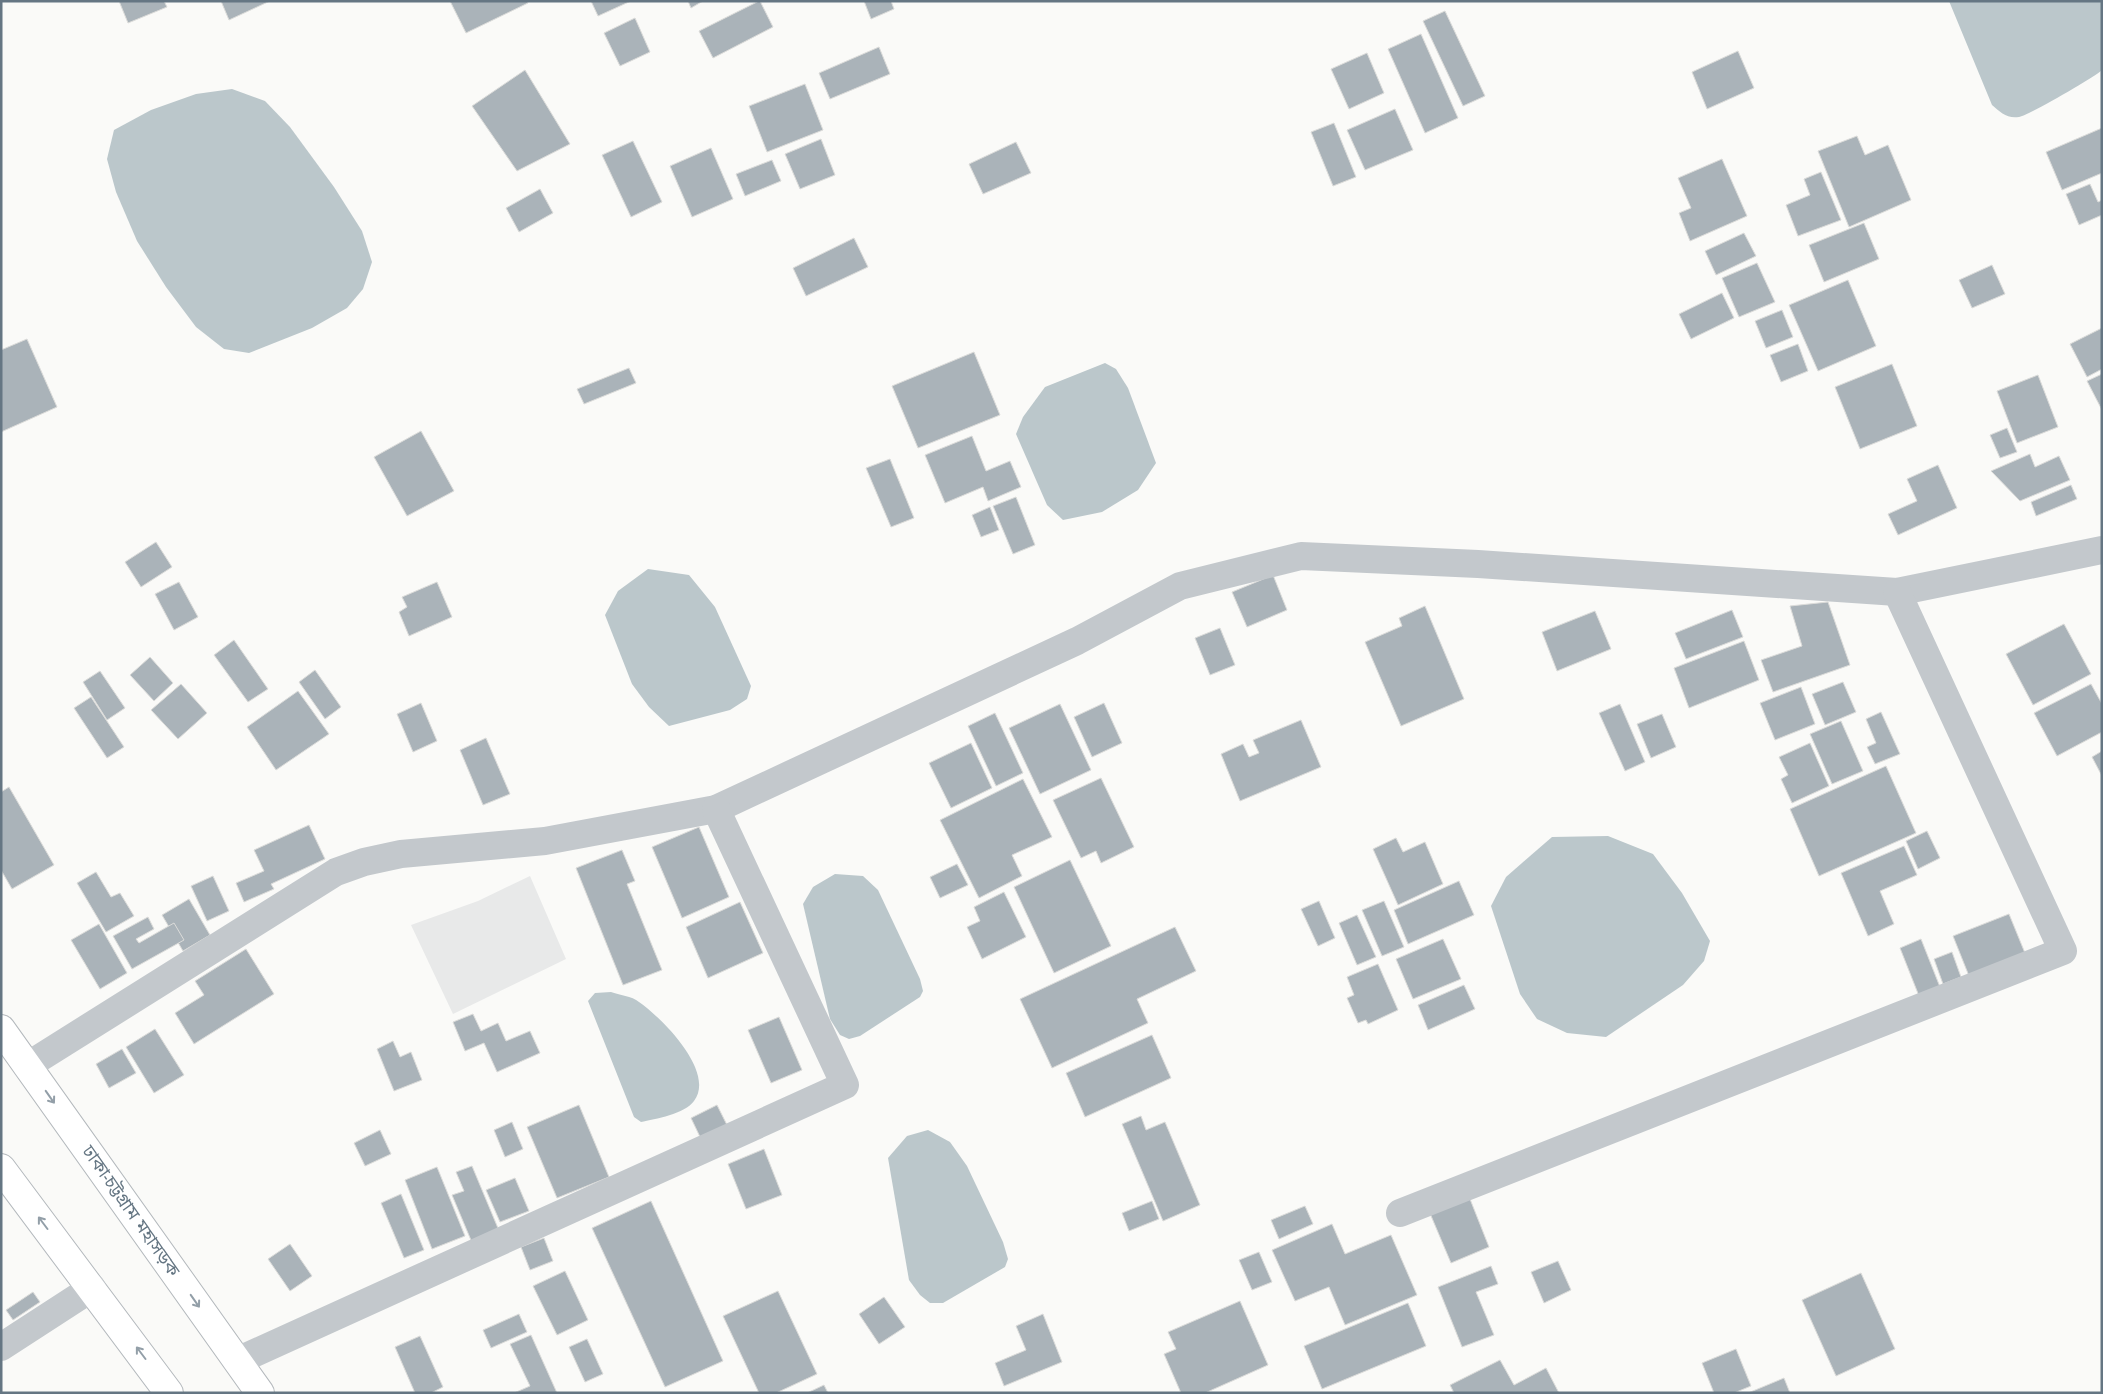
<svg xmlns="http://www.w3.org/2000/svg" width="2103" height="1394" font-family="Jost,'Noto Sans Bengali',sans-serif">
<rect width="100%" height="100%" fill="#fafaf8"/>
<!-- built -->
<polygon fill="#e8e9e9" points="530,876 566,959 453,1014 411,925 478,901"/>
<!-- water -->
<g fill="#bbc7cb">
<path d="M1949,1H2102V70C2095,77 2029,115 2019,117C2007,119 2000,112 1992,105Z"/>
<polygon points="232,89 265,101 290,127 334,187 362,231 372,262 363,289 347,308 312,328 249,353 224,349 196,327 166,287 137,241 116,192 107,159 114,130 151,110 196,94"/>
<polygon points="1105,363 1116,369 1128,388 1156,463 1138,490 1102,512 1063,520 1047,505 1016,434 1023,417 1045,387"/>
<polygon points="648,569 689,575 715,607 751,686 747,699 730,710 669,726 649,707 632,684 605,615 618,591"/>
<polygon points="1608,836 1653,854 1682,893 1710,941 1704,961 1683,985 1606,1037 1567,1033 1537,1019 1520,994 1491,906 1506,877 1552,837"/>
<polygon points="835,874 863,876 878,890 920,979 923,991 920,997 860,1036 849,1039 840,1035 830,1019 803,904 813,887"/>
<path d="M611,992C619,995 632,996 639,1002C662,1018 716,1072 694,1101C685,1114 655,1119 641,1122L634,1117L588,1001L595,993Z"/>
<polygon points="928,1130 950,1142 967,1166 1003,1242 1008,1259 1005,1267 943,1303 930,1303 920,1295 909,1280 888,1158 907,1136"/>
</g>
<!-- building -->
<g fill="#aab3b9" stroke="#dcdcda">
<polygon points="119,1 164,1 167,7 128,23"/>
<polygon points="221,1 270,1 229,20"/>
<polygon points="450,1 527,1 528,3 466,33"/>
<polygon points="591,1 631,1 598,16"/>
<polygon points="688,1 703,1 691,8"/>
<polygon points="759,1 760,1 773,27 713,58 699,31"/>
<polygon points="864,1 891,1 894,9 871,19"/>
<polygon points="1445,11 1485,96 1463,106 1423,21"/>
<polygon points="635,18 650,52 620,66 604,33"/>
<polygon points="1421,34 1458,118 1425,133 1388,49"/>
<polygon points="879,47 890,74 830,99 819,73"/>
<polygon points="1738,51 1754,88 1707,109 1692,72"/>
<polygon points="1367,53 1384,93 1349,109 1331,69"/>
<polygon points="525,70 570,144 517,171 472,106"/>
<polygon points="805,84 823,130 767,152 749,106"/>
<polygon points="1395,109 1413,150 1365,170 1347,130"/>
<polygon points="1334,123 1356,177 1333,186 1311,132"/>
<polygon points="2102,128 2102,173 2062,190 2046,152"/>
<polygon points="1857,136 1865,155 1888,145 1911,200 1849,227 1818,151"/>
<polygon points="821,139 835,175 800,189 785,154"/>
<polygon points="633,141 662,202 631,217 602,155"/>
<polygon points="1016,142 1031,173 983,194 969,164"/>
<polygon points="711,148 733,199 692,217 670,166"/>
<polygon points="1722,159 1747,216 1690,241 1679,213 1691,208 1678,178"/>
<polygon points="772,160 781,181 745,196 736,174"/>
<polygon points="1821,172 1841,220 1798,236 1786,205 1810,195 1804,179"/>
<polygon points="2090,184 2098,202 2102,200 2102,215 2079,225 2066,194"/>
<polygon points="540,189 553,213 519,232 506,208"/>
<polygon points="1864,223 1879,259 1824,282 1809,245"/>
<polygon points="1744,233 1756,256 1716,275 1705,251"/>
<polygon points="854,238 868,267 806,296 793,268"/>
<polygon points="1757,263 1775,302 1739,317 1722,278"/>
<polygon points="1992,265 2005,294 1972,308 1959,280"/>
<polygon points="1848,280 1876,346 1818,371 1789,305"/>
<polygon points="1722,293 1734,318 1691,339 1679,314"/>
<polygon points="1782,310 1793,337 1766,348 1755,321"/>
<polygon points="2102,328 2102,369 2087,377 2070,344"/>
<polygon points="27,339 57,407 1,432 1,350"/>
<polygon points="1798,344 1808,371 1781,382 1770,355"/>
<polygon points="974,352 1000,415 918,448 892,386"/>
<polygon points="1892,364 1917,426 1860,449 1835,387"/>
<polygon points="629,368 636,383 584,404 577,389"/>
<polygon points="2102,374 2102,410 2087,381"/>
<polygon points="2038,375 2058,427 2017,443 1997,391"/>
<polygon points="2007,428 2017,452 2000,458 1990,435"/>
<polygon points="421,431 454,491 407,516 374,457"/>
<polygon points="972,436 986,471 1010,461 1021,487 988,501 983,487 945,503 925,455"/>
<polygon points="2030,454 2035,467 2059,456 2070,480 2020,501 1991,471"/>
<polygon points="890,459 914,518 891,527 866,468"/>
<polygon points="1938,465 1957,508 1898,535 1888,514 1917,501 1907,479"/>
<polygon points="2071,485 2077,499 2036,516 2031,502"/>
<polygon points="1016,497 1035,545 1013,554 993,506"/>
<polygon points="990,507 999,530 981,537 972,515"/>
<polygon points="156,542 172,567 141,587 125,562"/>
<polygon points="1273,575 1287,610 1247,627 1232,592"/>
<polygon points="179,582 198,617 174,630 155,594"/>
<polygon points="437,582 452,617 409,636 399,612 407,607 402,597"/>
<polygon points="1828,602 1850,665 1773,692 1761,660 1802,646 1790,606"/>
<polygon points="1425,606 1464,699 1401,726 1365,642 1402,626 1399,618"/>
<polygon points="1732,610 1743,637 1686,659 1675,633"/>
<polygon points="1595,611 1611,649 1557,671 1542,632"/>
<polygon points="2064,624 2091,674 2033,705 2006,654"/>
<polygon points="1220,628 1235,665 1210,675 1195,638"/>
<polygon points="234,640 268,689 248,702 214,655"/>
<polygon points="1744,641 1759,680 1689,708 1674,668"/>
<polygon points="150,657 173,683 154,701 130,675"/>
<polygon points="315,670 341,707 325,719 299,682"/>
<polygon points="100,671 125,708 107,720 83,682"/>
<polygon points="1843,682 1856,712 1825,725 1812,694"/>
<polygon points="181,684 207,713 178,739 151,710"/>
<polygon points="2091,684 2102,704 2102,732 2057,756 2034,713"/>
<polygon points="1801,687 1815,724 1775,740 1760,703"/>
<polygon points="298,691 329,734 276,770 247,727"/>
<polygon points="91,697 124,747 107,758 74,708"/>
<polygon points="421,703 437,741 413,752 397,714"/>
<polygon points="1104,703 1122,743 1092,757 1074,717"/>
<polygon points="1060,704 1091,770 1040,794 1009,728"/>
<polygon points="1620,704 1645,762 1625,771 1599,713"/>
<polygon points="1881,712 1900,754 1875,764 1867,747 1876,743 1866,719"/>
<polygon points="995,713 1023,773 996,786 968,726"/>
<polygon points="1662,714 1676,747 1651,758 1637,724"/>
<polygon points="1301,720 1321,767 1240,801 1221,754 1243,744 1249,757 1259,753 1253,740"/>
<polygon points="1841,721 1863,771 1832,784 1810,734"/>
<polygon points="486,738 510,794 483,805 460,750"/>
<polygon points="971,743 992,788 951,808 929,763"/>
<polygon points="1810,743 1829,786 1792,803 1781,779 1788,775 1779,757"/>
<polygon points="2102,751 2102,776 2092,757"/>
<polygon points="1886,766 1916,833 1819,876 1790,809"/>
<polygon points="1101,778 1134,847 1101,863 1096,851 1081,858 1053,800"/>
<polygon points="1023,779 1052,837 1012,855 1022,876 979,898 940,820"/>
<polygon points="9,787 54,865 12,889 1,870 1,792"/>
<polygon points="309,825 325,859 271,884 274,889 244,902 236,883 264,871 254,850"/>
<polygon points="699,827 729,897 682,918 652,847"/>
<polygon points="1927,831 1940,858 1918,869 1906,841"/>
<polygon points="1396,838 1403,852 1425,842 1443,884 1398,905 1373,849"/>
<polygon points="1904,846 1917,875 1880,891 1894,924 1868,936 1841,873"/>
<polygon points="622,850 635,881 627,884 662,970 623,985 576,868"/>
<polygon points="1070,860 1111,946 1054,973 1014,887"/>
<polygon points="957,864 968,885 940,898 930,877"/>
<polygon points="96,872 111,897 120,893 134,916 106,932 77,883"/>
<polygon points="213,876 229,911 207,921 191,886"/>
<polygon points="1459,881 1474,915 1408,944 1394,910"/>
<polygon points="1004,892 1026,937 982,959 967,927 980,921 974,907"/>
<polygon points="189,899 210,935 183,951 162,915"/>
<polygon points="1319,901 1335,938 1318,946 1301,909"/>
<polygon points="1384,901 1404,947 1382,956 1362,910"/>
<polygon points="740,902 763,953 708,978 686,927"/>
<polygon points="2009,914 2027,958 1971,981 1953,936"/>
<polygon points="1357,915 1376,957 1357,965 1339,923"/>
<polygon points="148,917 154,929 136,939 139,943 174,923 184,940 132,969 113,936"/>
<polygon points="99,924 127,973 100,989 71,940"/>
<polygon points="1175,927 1196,971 1137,999 1148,1023 1052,1068 1020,999"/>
<polygon points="1443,939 1461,979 1413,999 1396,959"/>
<polygon points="1921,939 1940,987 1919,996 1900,948"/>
<polygon points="246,949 274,994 194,1044 175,1013 204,995 195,981"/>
<polygon points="1952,952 1961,977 1943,984 1934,959"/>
<polygon points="1378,964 1398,1010 1368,1024 1366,1020 1358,1023 1347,998 1354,995 1347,977"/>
<polygon points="1464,985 1475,1009 1428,1030 1418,1005"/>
<polygon points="473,1014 481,1031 498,1023 506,1041 530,1031 540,1053 497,1072 484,1043 465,1051 453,1022"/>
<polygon points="779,1017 802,1070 771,1083 748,1030"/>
<polygon points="155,1029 184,1075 154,1093 126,1047"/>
<polygon points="1152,1035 1171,1078 1085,1117 1066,1073"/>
<polygon points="393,1041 400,1057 411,1052 422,1080 394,1091 377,1049"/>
<polygon points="122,1049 136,1073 109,1088 96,1064"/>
<polygon points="579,1105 609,1177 557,1198 527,1127"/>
<polygon points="717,1105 728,1127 702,1141 691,1118"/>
<polygon points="1141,1116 1146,1130 1165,1122 1200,1205 1163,1221 1122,1124"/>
<polygon points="512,1122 523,1149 505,1157 494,1130"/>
<polygon points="380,1130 391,1154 365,1166 354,1143"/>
<polygon points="764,1149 782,1195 746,1209 728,1164"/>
<polygon points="472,1166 500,1233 473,1245 452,1195 464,1191 456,1172"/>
<polygon points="437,1167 465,1236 432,1249 405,1180"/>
<polygon points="515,1178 529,1211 500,1222 486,1190"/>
<polygon points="401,1194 424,1250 404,1258 381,1203"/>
<polygon points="1468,1194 1489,1247 1451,1263 1429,1211"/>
<polygon points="651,1201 723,1361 665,1387 592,1228"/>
<polygon points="1152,1201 1159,1219 1129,1231 1122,1213"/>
<polygon points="1305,1206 1313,1224 1279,1239 1271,1220"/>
<polygon points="1332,1224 1345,1254 1391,1235 1417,1295 1345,1325 1329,1287 1295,1301 1272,1250"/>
<polygon points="544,1238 553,1261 530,1270 521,1247"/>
<polygon points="290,1244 312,1276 290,1291 268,1259"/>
<polygon points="1259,1252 1272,1282 1252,1290 1239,1260"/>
<polygon points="1558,1261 1571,1290 1544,1303 1531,1272"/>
<polygon points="1491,1266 1498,1284 1476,1292 1494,1335 1462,1347 1438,1287"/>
<polygon points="565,1271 588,1320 557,1335 533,1286"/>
<polygon points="1861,1273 1895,1349 1836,1376 1802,1300"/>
<polygon points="778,1291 817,1374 776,1393 759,1393 723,1316"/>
<polygon points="33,1292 40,1302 13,1320 6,1310"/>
<polygon points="884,1297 905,1327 879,1344 859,1314"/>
<polygon points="1240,1301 1268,1365 1205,1393 1181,1393 1164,1354 1176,1349 1168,1332"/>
<polygon points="1408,1303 1426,1346 1322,1389 1304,1346"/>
<polygon points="519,1314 527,1332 491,1348 483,1330"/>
<polygon points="1043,1314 1062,1362 1004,1386 995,1363 1026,1350 1016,1326"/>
<polygon points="531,1335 557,1393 514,1393 530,1386 510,1344"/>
<polygon points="420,1336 443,1387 431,1393 415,1393 395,1347"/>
<polygon points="587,1339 603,1374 585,1382 569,1347"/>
<polygon points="1736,1349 1751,1386 1734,1393 1714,1393 1702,1363"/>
<polygon points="1500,1360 1514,1385 1546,1368 1559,1393 1454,1393 1450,1385"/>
<polygon points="1784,1378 1790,1393 1748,1393"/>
<polygon points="824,1385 828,1393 807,1393"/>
</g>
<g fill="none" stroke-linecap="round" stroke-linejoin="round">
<defs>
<g id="highway">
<polyline points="1,1029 260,1393"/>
<polyline points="1,1168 169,1393"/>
</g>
</defs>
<!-- highway casing -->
<use href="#highway" stroke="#b4b9bd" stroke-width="30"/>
<!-- minor -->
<g stroke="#c3c8cc" stroke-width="28">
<polyline points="27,1066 336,872 364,862 401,854 545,841 716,809 1077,641 1180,586 1301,556 1478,564 1897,592 2102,550"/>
<polyline points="1400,1213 2063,951 1897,592"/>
<polyline points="1,1347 92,1288"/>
<polyline points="237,1361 845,1085 716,809"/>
</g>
<!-- highway -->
<use href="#highway" stroke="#fff" stroke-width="28"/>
</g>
<!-- one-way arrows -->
<defs><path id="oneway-shaft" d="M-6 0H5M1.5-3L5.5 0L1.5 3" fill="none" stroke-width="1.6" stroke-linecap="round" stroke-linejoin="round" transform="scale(1.25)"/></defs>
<g stroke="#939fa8">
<use href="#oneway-shaft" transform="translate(50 1097) rotate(55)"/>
<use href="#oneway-shaft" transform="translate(43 1223) rotate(-127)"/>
<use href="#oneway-shaft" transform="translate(195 1301) rotate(55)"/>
<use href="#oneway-shaft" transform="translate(141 1353) rotate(-127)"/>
</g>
<g text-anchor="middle" stroke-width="5" stroke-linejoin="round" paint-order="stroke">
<!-- street labels -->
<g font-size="18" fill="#657683" stroke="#fff">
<text transform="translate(131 1211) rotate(55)" y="6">ঢাকা-চট্টগ্রাম মহাসড়ক</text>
</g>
</g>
<!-- border -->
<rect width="2103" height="1394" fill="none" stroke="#657683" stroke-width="5"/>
</svg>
